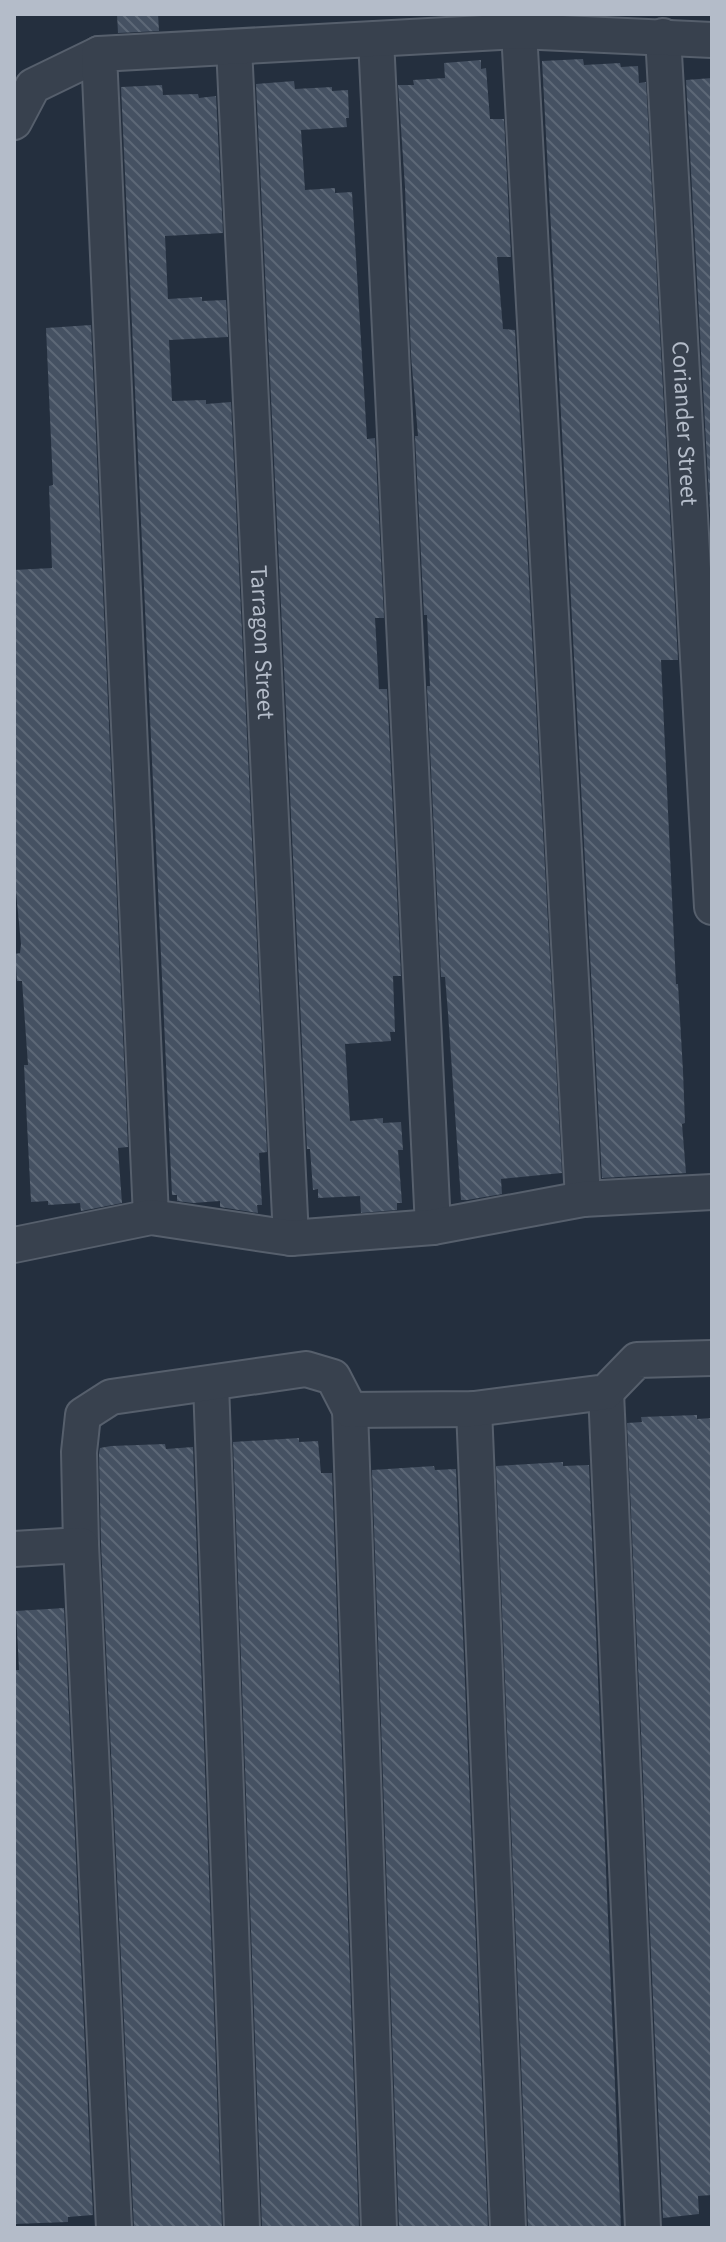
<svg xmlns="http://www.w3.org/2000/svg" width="726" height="2242" font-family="'Source Sans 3',sans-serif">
<defs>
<pattern id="building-back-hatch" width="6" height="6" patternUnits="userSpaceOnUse" patternTransform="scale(2)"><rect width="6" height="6" fill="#455162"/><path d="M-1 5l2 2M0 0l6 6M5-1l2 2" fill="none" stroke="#5d6877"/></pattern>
</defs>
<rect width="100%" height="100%" fill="#242f3e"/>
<!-- building -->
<g fill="url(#building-back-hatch)">
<polygon points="117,14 158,14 159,31 118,33"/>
<polygon points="583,59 584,65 620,63 621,67 638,66 639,83 646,82 678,660 661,660 676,984 678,984 683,1071 685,1123 682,1124 686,1173 602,1178 542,61"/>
<polygon points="481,60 481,69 486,68 490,119 504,119 511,257 497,257 503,329 515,330 562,1173 501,1179 502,1194 467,1200 461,1200 448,1013 445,977 441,977 427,686 430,686 427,615 424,615 415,436 418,436 411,356 405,187 398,85 414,85 413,80 445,78 444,63"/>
<polygon points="712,78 712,551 686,80"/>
<polygon points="294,81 295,89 332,87 332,91 348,90 349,118 346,118 347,127 301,130 305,190 335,188 335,193 352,192 367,439 375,438 384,618 375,618 379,689 387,689 401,976 393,976 395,1032 390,1032 391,1041 345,1044 350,1121 383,1118 383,1123 401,1122 403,1150 398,1150 402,1203 397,1203 397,1210 361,1213 360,1196 318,1198 318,1189 313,1190 310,1149 307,1149 256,84"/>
<polygon points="162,85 163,95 198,94 199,98 216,96 223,233 165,236 168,299 202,297 202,301 226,300 228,337 169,340 172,401 206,400 206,404 231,402 267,1152 259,1153 262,1205 257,1205 258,1213 220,1207 220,1201 193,1203 177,1201 177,1195 172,1195 121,87"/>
<polygon points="91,325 128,1147 118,1148 122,1203 81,1211 80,1203 48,1205 48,1201 31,1202 24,1065 28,1065 22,981 17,981 15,954 20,953 21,944 14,871 14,570 52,568 49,486 53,485 46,328"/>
<polygon points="697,1415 697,1419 712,1418 712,2195 698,2196 699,2214 663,2218 627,1423 642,1422 641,1417"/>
<polygon points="299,1438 299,1442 318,1441 321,1473 332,1473 359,2228 262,2228 233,1442"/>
<polygon points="165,1444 166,1449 193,1447 222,2228 134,2228 101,1544 99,1453 100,1448 111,1446"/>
<polygon points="563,1462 563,1466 589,1465 621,2228 528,2228 496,1466"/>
<polygon points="434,1466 435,1470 456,1469 488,2228 399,2228 372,1470"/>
<polygon points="64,1608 93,2215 68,2217 68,2222 14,2224 14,1670 19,1670 16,1611"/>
</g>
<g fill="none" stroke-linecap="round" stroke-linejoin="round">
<defs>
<g id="street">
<polyline points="519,31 583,1199"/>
<path id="s1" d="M663,36L712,907"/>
<polyline points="376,39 433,1227"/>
<path id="s2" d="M234,47L291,1238"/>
<polyline points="14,122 33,86 99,54"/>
<polyline points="151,1217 99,54 519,31 712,40"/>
<polyline points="14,1245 151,1217 291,1238 433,1227 583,1199 712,1192"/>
<polyline points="211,1384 242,2228"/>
<polyline points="606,1392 643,2228"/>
<polyline points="474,1409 508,2228"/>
<polyline points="350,1410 379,2228"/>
<polyline points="81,1545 79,1452 83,1415 111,1397 306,1369 333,1377 350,1410 474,1409 606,1392 637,1360 712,1358"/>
<polyline points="14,1549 81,1545 114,2228"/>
</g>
</defs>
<!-- street casing -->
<use href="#street" stroke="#565f6c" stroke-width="38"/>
<!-- street -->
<use href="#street" stroke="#38414e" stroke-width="34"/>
</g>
<g text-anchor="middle" stroke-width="7" stroke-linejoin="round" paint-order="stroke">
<!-- street labels -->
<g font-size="24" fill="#b4bcc9" stroke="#1d2633">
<text dy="8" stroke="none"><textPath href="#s1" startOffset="388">Coriander Street</textPath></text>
<text dy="8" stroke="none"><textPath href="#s2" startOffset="596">Tarragon Street</textPath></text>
</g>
</g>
<!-- border -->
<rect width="726" height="2242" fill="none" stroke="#b4bcc9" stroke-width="32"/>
</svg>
